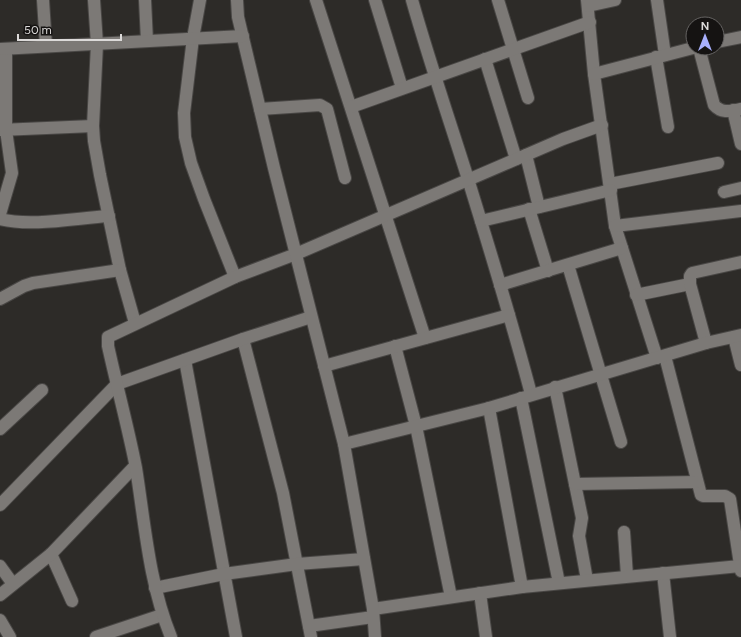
<svg xmlns="http://www.w3.org/2000/svg" width="741" height="637" font-family="Figtree,sans-serif">
<rect width="100%" height="100%" fill="#2d2b28"/>
<g fill="none" stroke-linecap="round" stroke-linejoin="round">
<defs>
<g id="minor">
<polyline points="43,0 46,46"/>
<polyline points="94,0 97,44 93,126 94,141 100,175 120,270 135,323"/>
<polyline points="145,0 147,41"/>
<polyline points="200,0 193,38 184,113 185,137 191,163 204,199 235,277"/>
<polyline points="316,0 425,338"/>
<polyline points="375,0 402,88"/>
<path d="M412,0C429,60 449,119 468,179C490,250 512,322 531,394"/>
<polyline points="498,0 528,98"/>
<polyline points="587,0 594,74 615,226 657,358"/>
<polyline points="657,0 665,55"/>
<polyline points="588,6 615,0"/>
<polyline points="717,42 741,37"/>
<path d="M699,48L714,105C722,114 731,111 741,109"/>
<polyline points="656,57 668,127"/>
<polyline points="485,59 516,159"/>
<polyline points="594,74 693,48"/>
<polyline points="351,107 590,22"/>
<polyline points="260,109 320,105 327,109 345,178"/>
<polyline points="733,110 741,144"/>
<polyline points="0,130 93,126"/>
<polyline points="526,155 539,207"/>
<polyline points="610,184 718,163"/>
<polyline points="724,192 741,188"/>
<polyline points="529,209 548,271"/>
<polyline points="0,214 12,173 6,130 6,49"/>
<path d="M0,219C31,227 76,218 109,216"/>
<polyline points="481,221 611,190"/>
<polyline points="615,226 741,211"/>
<polyline points="568,265 621,442"/>
<polyline points="500,285 622,248"/>
<polyline points="636,295 690,284"/>
<polyline points="0,299 24,286 33,283 120,270"/>
<polyline points="734,337 741,365"/>
<polyline points="243,339 283,493 311,637"/>
<polyline points="706,343 690,284 690,276 692,273 741,262"/>
<polyline points="395,346 416,426 451,597"/>
<polyline points="665,356 701,495 703,496 725,496 730,499 741,571"/>
<polyline points="185,360 236,637"/>
<polyline points="324,366 509,315"/>
<polyline points="555,387 582,518 579,536 587,580"/>
<polyline points="521,398 559,583"/>
<polyline points="489,408 522,587"/>
<polyline points="0,429 42,390"/>
<polyline points="344,444 489,408 706,343 741,335"/>
<polyline points="575,484 697,482"/>
<polyline points="0,505 117,384 243,339 311,317"/>
<polyline points="624,532 627,576"/>
<polyline points="51,554 72,601"/>
<polyline points="0,566 13,584"/>
<polyline points="663,573 670,637"/>
<polyline points="155,588 224,574 297,564 364,559"/>
<polyline points="480,593 486,637"/>
<polyline points="0,595 51,554 135,466"/>
<polyline points="373,609 522,587 740,566"/>
<polyline points="0,620 10,637"/>
<polyline points="309,626 373,617"/>
<polyline points="96,637 162,615"/>
<path d="M171,637C149,583 145,525 136,468C128,427 117,387 108,346V337L235,277L296,254L563,139L602,125"/>
</g>
<g id="tertiary">
<polyline points="237,0 238,17 274,168 344,444 373,609 375,637"/>
<polyline points="0,49 243,36"/>
</g>
</defs>
<!-- minor casing -->
<use href="#minor" stroke="#494745" stroke-width="14"/>
<!-- tertiary casing -->
<use href="#tertiary" stroke="#494745" stroke-width="14"/>
<!-- minor -->
<use href="#minor" stroke="#7c7976" stroke-width="12"/>
<!-- tertiary -->
<use href="#tertiary" stroke="#7c7976" stroke-width="12"/>
</g>
<!-- north arrow -->
<g transform="translate(705 36)"><circle r="19" fill="#151312" stroke="#656362"/>
<path d="M0-3L7 15L0 10L-7 15Z" fill="#a8b0fc"/>
<text y="-6" font-size="11" font-weight="bold" text-anchor="middle" fill="#dcdad9">N</text>
</g>
<!-- scale -->
<path d="M18 34v6h103v-6" fill="none" stroke="#dcdad9" stroke-width="2"/>
<text x="24" y="34" font-size="12" fill="#dcdad9" stroke="#151312" stroke-width="3" paint-order="stroke">50 m</text>
</svg>
